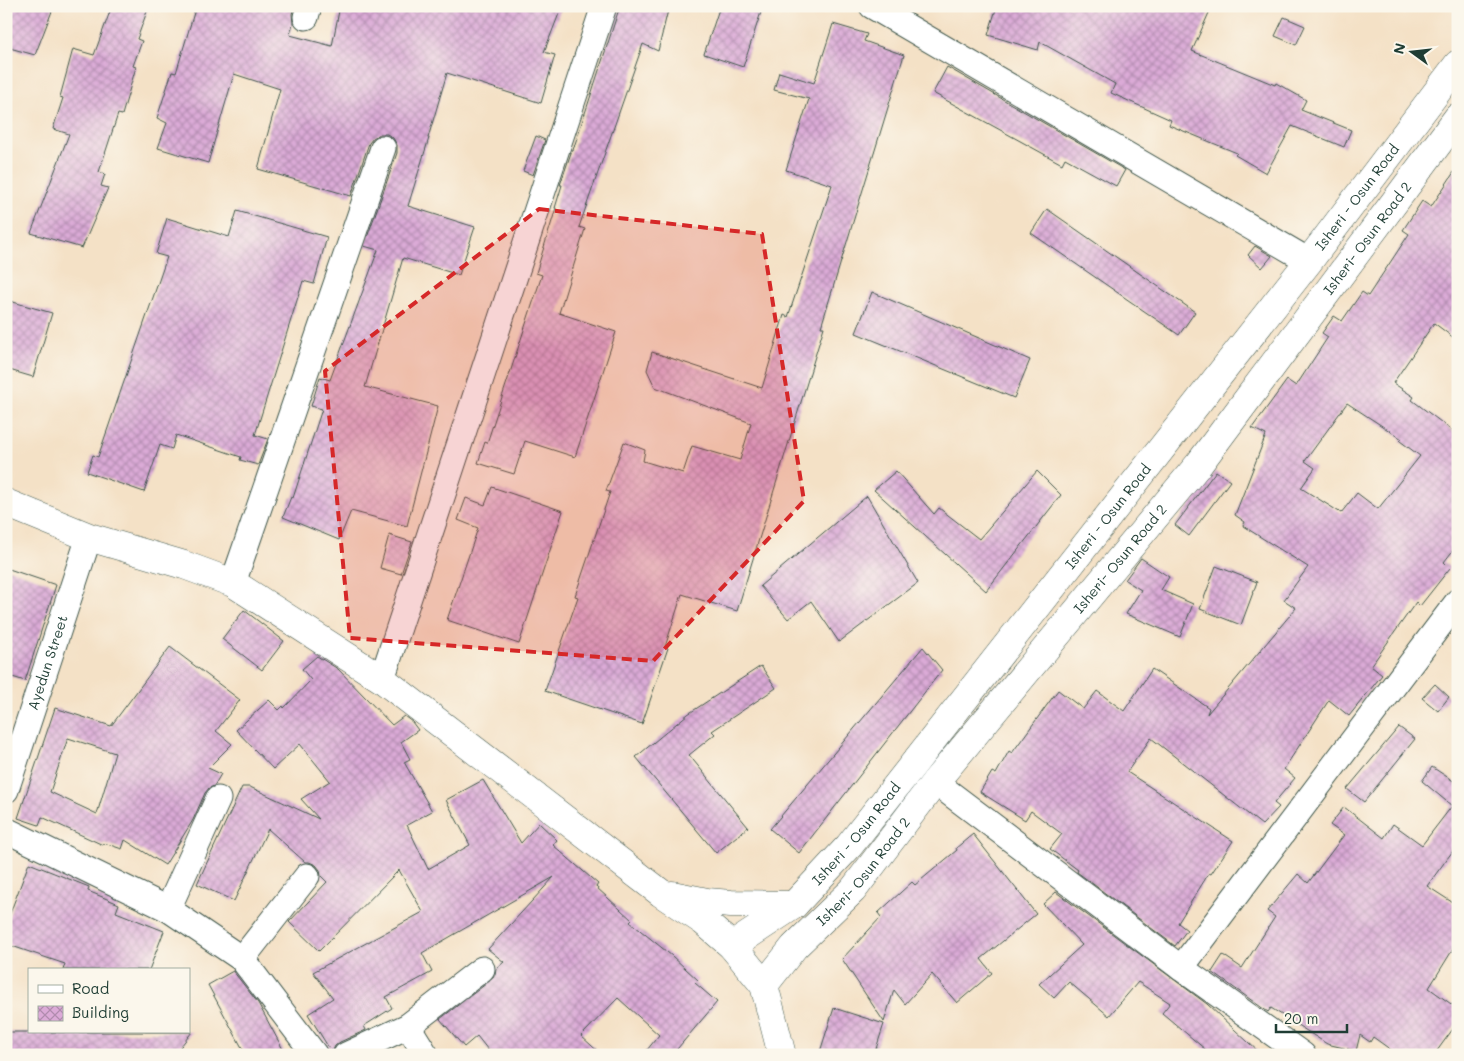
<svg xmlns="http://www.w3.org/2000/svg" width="1464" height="1061" font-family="Mali,sans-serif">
<defs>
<pattern id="building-cross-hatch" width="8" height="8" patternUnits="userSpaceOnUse" patternTransform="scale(1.25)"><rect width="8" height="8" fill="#dbaad7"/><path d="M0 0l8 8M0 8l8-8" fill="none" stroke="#b18caf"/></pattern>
</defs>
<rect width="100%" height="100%" fill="#fbf7ec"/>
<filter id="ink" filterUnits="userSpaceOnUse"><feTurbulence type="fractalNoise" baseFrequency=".02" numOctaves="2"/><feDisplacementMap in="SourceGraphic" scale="10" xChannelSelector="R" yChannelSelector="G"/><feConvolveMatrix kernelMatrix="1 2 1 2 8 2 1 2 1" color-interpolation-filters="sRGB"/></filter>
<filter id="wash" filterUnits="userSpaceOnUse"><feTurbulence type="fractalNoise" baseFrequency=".0096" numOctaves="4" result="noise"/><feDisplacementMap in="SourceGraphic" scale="20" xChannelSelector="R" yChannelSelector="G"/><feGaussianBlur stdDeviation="1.12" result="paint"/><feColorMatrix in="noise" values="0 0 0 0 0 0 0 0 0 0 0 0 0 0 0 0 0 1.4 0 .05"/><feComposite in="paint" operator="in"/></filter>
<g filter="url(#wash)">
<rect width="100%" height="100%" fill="#f4e1c6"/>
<g id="blocks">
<!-- building -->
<g fill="url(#building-cross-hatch)" fill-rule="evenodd">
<polygon points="6,6 54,6 35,55 6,47"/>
<polygon points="112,6 149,6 137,39 142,41 133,66 136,67 122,115 118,114 99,172 105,174 101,186 108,188 82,248 31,233 69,134 53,129 63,98 60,97 73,49 94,55"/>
<polygon points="196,6 294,6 292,14 293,23 290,35 332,46 340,6 562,6 544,52 555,55 541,103 447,73 428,138 429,138 408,206 475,227 459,275 403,258 365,387 438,406 407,526 351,511 339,540 283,517 291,497 293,498 322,409 311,406 320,377 330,380 378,250 364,246 397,153 397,145 393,138 387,134 380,134 373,138 369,143 351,196 258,169 280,89 234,74 208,163 158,148 167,123 157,118 172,72 176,73"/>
<polygon points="620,6 669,6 658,51 643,44 579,227 585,229 559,313 616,332 575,457 525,441 514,474 478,463 485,442 487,443 542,275 536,273 556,208 555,208 562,185 560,185 572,150 573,150"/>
<polygon points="720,6 763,6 743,67 704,54"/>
<polygon points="997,6 1212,6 1192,51 1275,85 1276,83 1306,100 1301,110 1351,130 1344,147 1292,126 1266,173 1235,155 1237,153 1169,125 1171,120 1111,93 1115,84 1040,42 1038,50 988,35"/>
<polygon points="1284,17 1305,26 1296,45 1275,36"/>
<polygon points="833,24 867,34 864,41 904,55 821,327 824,327 737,611 682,594 665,647 668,648 642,724 545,691 578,597 575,596 610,492 606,491 624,442 645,450 643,461 683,473 692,446 740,460 751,423 655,387 647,370 652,352 762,388 784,315 788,317 832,185 786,170 809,99 774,90 779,72 814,83"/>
<polygon points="947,67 1125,170 1116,186 1065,158 1062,164 933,93"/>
<polygon points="536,136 545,140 533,175 523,171"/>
<path d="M1458,166V341L1434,323L1393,383L1414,397L1412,400L1458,435V544L1444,562L1450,568L1420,606L1416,602L1371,666L1382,675L1349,716L1329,700L1284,769L1295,778L1274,803L1279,807L1262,825L1151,738L1127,772L1233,841L1211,874L1209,873L1178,923L1187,930L1175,946L1077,872L1078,870L1050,849L1062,834L1031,811L1025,820L980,792L992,772L996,774L1009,751L1012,753L1058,690L1083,709L1097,691L1124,711L1152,669L1209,708L1207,714L1296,608L1284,600L1308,567L1243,526L1245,522L1235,515L1266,435L1252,428L1287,380L1296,386L1328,337L1322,333L1334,316L1342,321L1362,292L1368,296L1409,234L1403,230L1422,201L1431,207ZM1347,403L1402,439L1400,441L1420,456L1378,509L1357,493L1341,513L1301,488L1315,468L1305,461Z"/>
<polygon points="1047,209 1195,312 1179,335 1031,233"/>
<polygon points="237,211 327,237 314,284 303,281 255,435 268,439 258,465 240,460 241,457 176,435 172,449 160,445 144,492 87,472 93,455 98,457 167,257 156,254 167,218 229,237"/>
<polygon points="1255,246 1272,256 1262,268 1248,255"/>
<polygon points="872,292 1030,360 1014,398 856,333"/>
<polygon points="6,300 52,313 33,377 6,369"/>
<polygon points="896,471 934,514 939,508 979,539 1037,471 1061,495 986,591 874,490"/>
<polygon points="1216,471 1230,481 1189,536 1175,525"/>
<polygon points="492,487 563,511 519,644 447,620 478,528 458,520 466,498 485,505"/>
<polygon points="867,496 918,583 839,642 811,601 788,619 760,586"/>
<polygon points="389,535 412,542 401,574 380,568"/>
<polygon points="1141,558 1169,577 1161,590 1193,604 1180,637 1126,614 1141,590 1125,580"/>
<polygon points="1216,566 1257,582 1241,625 1200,609"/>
<polygon points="6,568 56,585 25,681 6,675"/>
<polygon points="244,610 284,641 262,670 222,639"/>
<path d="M170,647L240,700L216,731L232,744L208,768L221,774L214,786L209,788L205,793L193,820L165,865L125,840L122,849L104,843L103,845L42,817L39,825L18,818L55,708L111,726ZM68,738L115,753L97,814L50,792Z"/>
<polygon points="923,647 942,670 799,853 770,829"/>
<polygon points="317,656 338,669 392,725 404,716 412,722 418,730 401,742 410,759 404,762 432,811 407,825 428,869 470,845 446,800 483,780 521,843 539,823 557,840 553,845 598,884 596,887 632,920 630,922 672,956 698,980 695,983 717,1002 672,1055 643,1055 659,1035 618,998 581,1036 602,1055 492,1055 477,1036 464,1047 440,1019 491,980 495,975 496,969 504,962 488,949 554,877 422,953 432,972 386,997 392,1008 364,1026 366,1030 340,1042 335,1046 332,1053 308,1014 333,998 313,972 423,912 399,870 319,951 289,922 327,882 321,876 320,870 316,865 309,862 305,862 268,829 234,901 197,884 242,787 250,787 319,819 301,799 330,781 300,744 273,769 236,730 269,700 279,710 283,706 284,708 311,680 302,669"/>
<polygon points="761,666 776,688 712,731 715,734 689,755 748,827 716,853 636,757 688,714"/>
<polygon points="1435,684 1449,697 1438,711 1422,698"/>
<polygon points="1399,727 1415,739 1364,802 1347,789"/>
<polygon points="1432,767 1458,784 1458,844 1427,886 1458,906 1458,941 1429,988 1458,1009 1458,1022 1434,1055 1398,1055 1373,1037 1370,1042 1360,1035 1356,1051 1327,1044 1271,1008 1268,1012 1212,972 1223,955 1242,968 1275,917 1267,911 1298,874 1308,883 1344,835 1330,825 1344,807 1384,838 1393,824 1422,845 1452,806 1422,781"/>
<polygon points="973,834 1036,914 981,959 992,973 957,1003 932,974 905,1004 894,990 884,1022 842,959 881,917 878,913 912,882 915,885 957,850 956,848"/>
<polygon points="29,863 89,887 88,891 119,904 116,912 164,931 149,970 63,970 65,964 6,944 6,924"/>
<polygon points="1056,892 1207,1004 1262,1055 1212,1055 1162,1013 1170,1003 1138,982 1109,1016 1069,982 1054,998 1039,984 1082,945 1043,904"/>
<polygon points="233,971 258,1003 286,1055 246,1055 208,985"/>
<polygon points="834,1008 884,1024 874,1055 819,1055"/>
<polygon points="6,1032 192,1032 174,1055 6,1055"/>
</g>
</g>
</g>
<g filter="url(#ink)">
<use href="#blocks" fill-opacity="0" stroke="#3f564a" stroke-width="1"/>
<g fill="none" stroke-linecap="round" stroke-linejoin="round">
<defs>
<g id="street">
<polyline points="872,6 1309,261"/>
<polyline points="306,17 309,6"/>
<polyline points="233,583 383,148"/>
<polyline points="382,679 604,6"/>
<polyline points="935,782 1181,968 1303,1055"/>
<path id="s1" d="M6,790L89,537"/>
<polyline points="6,830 168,909 242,959 315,1055"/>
<polyline points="168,909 218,799"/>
<polyline points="242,959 307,876"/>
<polyline points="1181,968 1458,601"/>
<polyline points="408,1026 426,1055"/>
<polyline points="346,1055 408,1026 482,969"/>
</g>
<g id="secondary">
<polyline points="6,503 89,537 184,565 233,583 382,679 661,893 703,921 732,946 764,985 782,1055"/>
<polyline points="672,895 707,902 731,904 794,905"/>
<path id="s2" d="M732,946L794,905L849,846L1309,261L1458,64"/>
<path id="s3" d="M764,985L794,947L853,890L935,782L1199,464L1458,117"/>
</g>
</defs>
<!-- street casing -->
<use href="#street" stroke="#3f564a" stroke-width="27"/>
<!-- secondary casing -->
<use href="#secondary" stroke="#3f564a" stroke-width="29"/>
<!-- street -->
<use href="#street" stroke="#fff" stroke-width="25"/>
<!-- secondary -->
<use href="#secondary" stroke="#fff" stroke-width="28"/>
</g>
</g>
<!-- marked area -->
<path fill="#d62828" fill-opacity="0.2" stroke="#d62828" stroke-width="4" stroke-dasharray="10 6" stroke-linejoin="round" d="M539,209L762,234L804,501L653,661L350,638L325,371Z"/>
<g text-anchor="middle" stroke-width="5" stroke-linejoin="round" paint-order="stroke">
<!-- street labels -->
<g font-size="14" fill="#1f3d34" stroke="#fbf7ec">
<text dy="5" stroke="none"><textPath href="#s2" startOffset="979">Isheri - Osun Road</textPath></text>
<text dy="5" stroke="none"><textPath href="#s3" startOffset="961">Isheri- Osun Road 2</textPath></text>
<text dy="5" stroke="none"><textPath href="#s2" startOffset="574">Isheri - Osun Road</textPath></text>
<text dy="5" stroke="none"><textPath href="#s3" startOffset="556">Isheri- Osun Road 2</textPath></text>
<text dy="5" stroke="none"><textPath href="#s1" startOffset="134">Ayedun Street</textPath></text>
<text dy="5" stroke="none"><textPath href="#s2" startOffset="169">Isheri - Osun Road</textPath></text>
<text dy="5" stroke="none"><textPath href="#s3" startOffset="151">Isheri- Osun Road 2</textPath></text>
</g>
</g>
<!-- margin -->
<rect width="1464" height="1061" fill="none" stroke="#fbf7ec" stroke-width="25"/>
<!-- legend -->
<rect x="28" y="968" width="162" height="65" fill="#fbf7ec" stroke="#a3ada2"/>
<rect x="38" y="985" width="25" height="8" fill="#ffffff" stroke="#a3ada2"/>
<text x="72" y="994" font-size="15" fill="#1f3d34">Road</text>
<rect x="38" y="1006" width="25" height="15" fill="url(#building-cross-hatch)" stroke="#a3ada2"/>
<text x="72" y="1018" font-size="15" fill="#1f3d34">Building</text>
<!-- north arrow -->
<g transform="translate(1412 52) rotate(285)" stroke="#fbf7ec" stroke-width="4" paint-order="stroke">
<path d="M0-4L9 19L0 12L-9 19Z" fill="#1f3d34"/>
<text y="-8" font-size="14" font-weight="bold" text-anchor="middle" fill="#1f3d34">N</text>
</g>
<!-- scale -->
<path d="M1276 1024v8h71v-8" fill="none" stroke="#1f3d34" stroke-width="2.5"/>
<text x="1284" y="1024" font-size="15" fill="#1f3d34" stroke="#fbf7ec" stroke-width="4" paint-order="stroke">20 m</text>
</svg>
